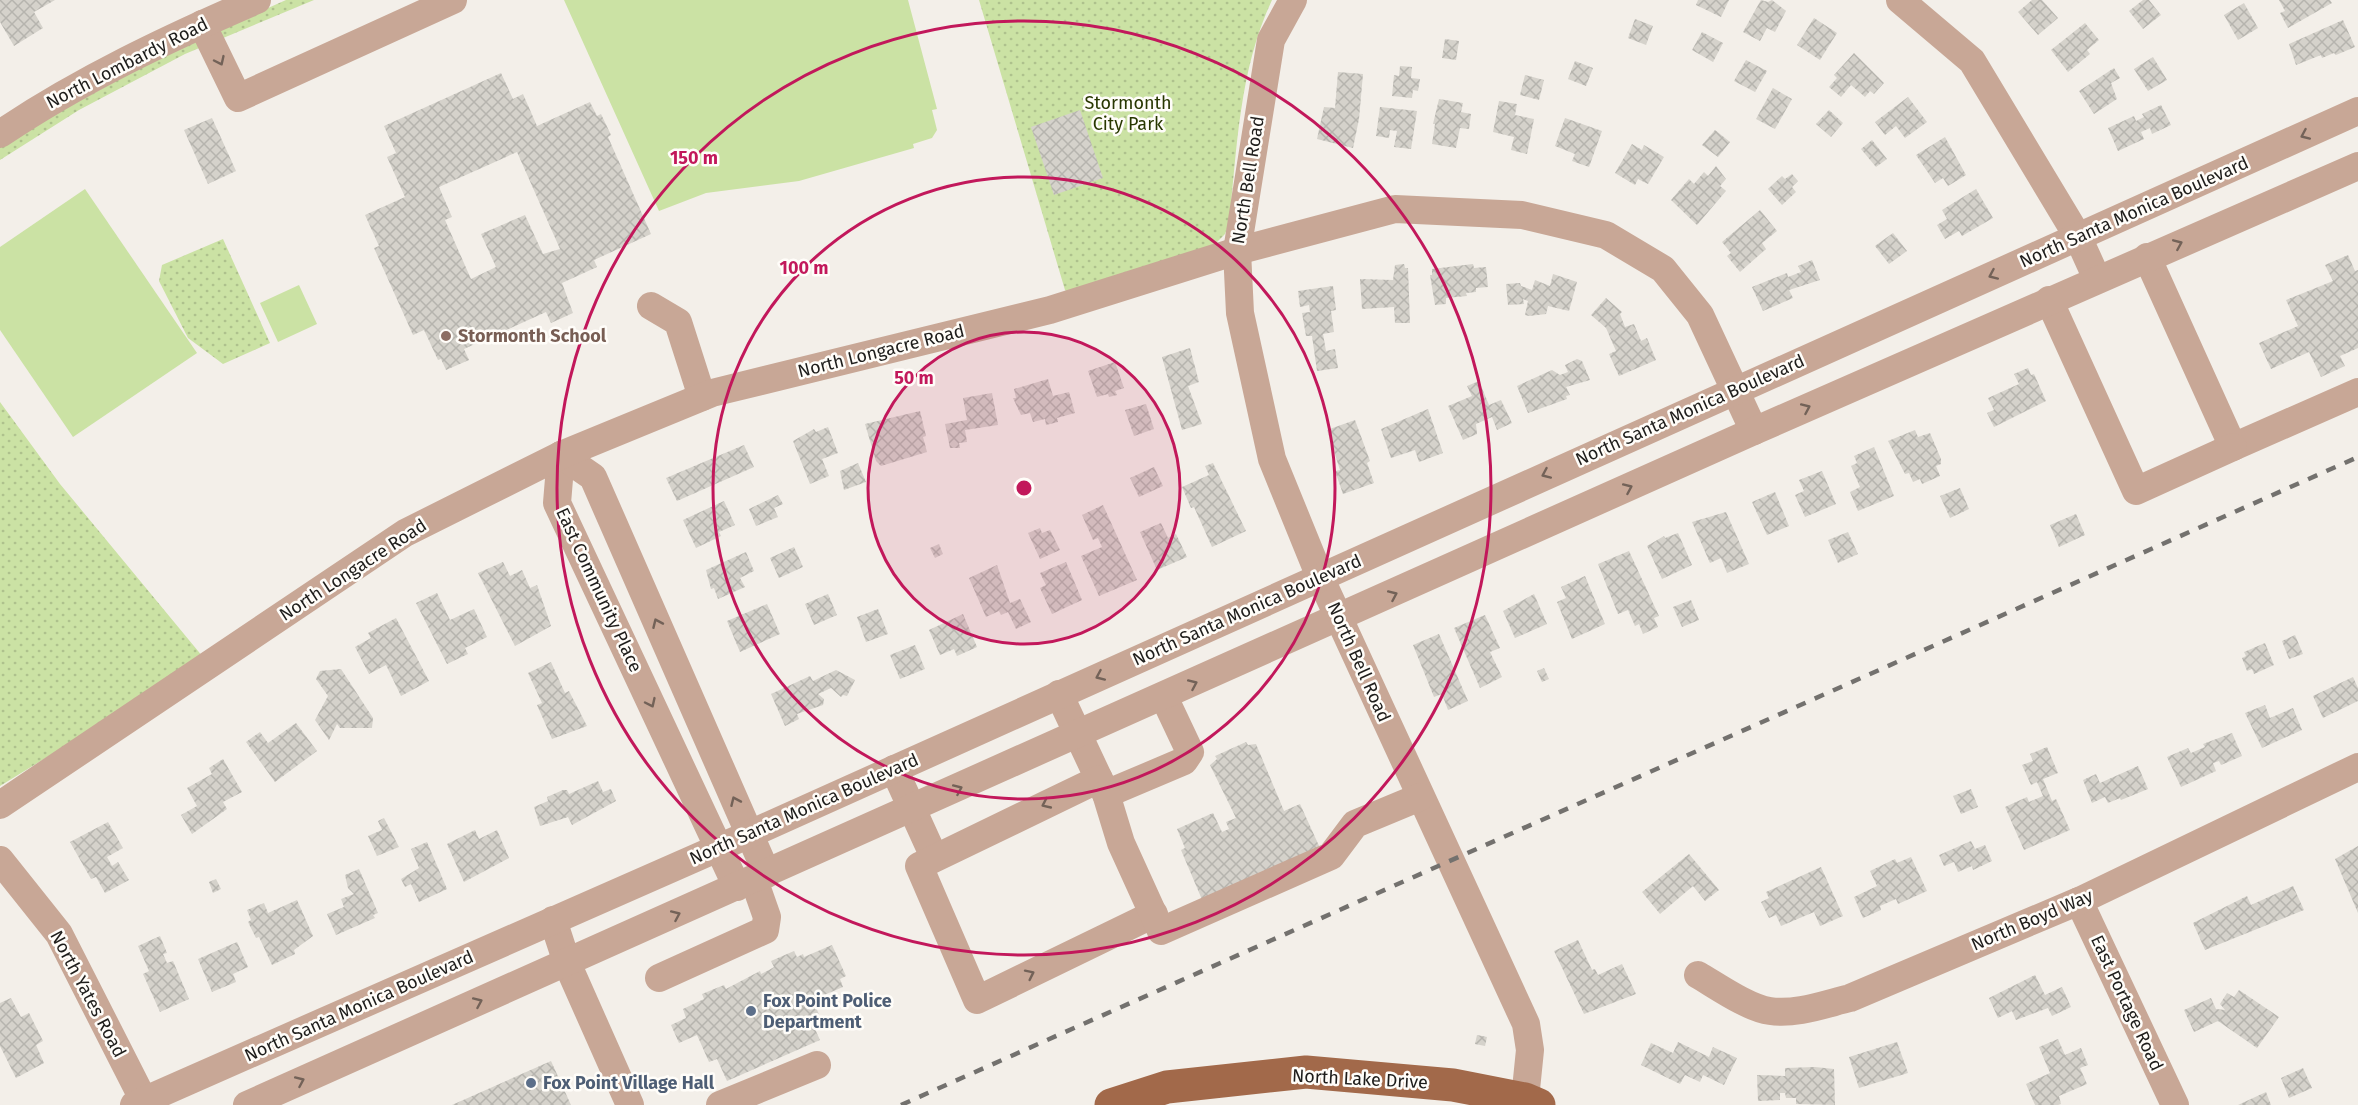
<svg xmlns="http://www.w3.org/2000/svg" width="2358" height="1105" font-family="'Fira Sans',sans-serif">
<defs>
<pattern id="park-dots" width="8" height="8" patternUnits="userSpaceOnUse" patternTransform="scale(1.5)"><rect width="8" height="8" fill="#cbe2a4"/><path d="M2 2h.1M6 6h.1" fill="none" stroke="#aec18d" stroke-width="1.8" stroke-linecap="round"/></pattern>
<pattern id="building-cross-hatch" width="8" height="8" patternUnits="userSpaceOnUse" patternTransform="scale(1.5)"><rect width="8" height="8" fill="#d5d2cb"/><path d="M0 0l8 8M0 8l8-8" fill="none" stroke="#b6b4ae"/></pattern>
</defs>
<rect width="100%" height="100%" fill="#f3efe9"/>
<!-- park -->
<g fill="url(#park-dots)">
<polygon points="286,0 314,0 185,54 79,110 0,160 0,144 171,51"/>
<path d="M979,0H1272C1239,70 1237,149 1229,224L1225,234L1215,244L1069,294L1065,290Z"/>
<polygon points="223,239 270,343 223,364 188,338 159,281 162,265"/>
<polygon points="0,402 60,484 203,657 96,727 0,786"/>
</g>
<!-- pitch -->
<g fill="#cbe2a4">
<polygon points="564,0 908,0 937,109 932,110 937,130 932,138 913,144 914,148 799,181 706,193 659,211"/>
<polygon points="85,189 197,353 73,437 0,330 0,247"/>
<polygon points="299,285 317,324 278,342 260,303"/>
</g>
<!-- building -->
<g fill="url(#building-cross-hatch)" fill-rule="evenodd">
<polygon points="0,0 55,0 34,12 43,28 14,46 0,22"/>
<polygon points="1698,0 1729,0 1721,17 1696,5"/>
<polygon points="1761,0 1768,2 1772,0 1786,11 1775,32 1767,28 1760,41 1743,32"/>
<polygon points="2032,0 2042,0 2058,18 2038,35 2018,12"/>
<polygon points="2143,0 2149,0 2161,15 2143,29 2129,11"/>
<polygon points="2279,0 2330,0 2332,3 2288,28 2280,13 2285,11"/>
<polygon points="2244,3 2258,28 2238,40 2224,15"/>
<polygon points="1814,18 1837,33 1820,60 1797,45"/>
<polygon points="1635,19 1653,26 1646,45 1628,38"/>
<polygon points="2343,20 2355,47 2336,55 2334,53 2322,58 2321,55 2296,65 2289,44"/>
<polygon points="2085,23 2099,40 2087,50 2090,54 2068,72 2051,50"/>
<polygon points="1702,32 1723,43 1713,62 1692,50"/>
<polygon points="1445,39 1459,41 1456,60 1442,58"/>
<polygon points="1854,53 1884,83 1874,94 1870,91 1865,97 1851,85 1841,97 1829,87 1837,78 1834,75"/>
<polygon points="2153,57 2167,80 2148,91 2134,69"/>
<polygon points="1746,60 1767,71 1755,92 1734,81"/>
<polygon points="1575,61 1593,68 1586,86 1568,79"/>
<polygon points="1400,66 1412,67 1411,78 1420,79 1418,91 1413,90 1412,98 1392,96 1394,75 1399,76"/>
<polygon points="2114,68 2120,78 2111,83 2117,99 2094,114 2079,91"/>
<polygon points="1338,72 1363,74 1359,119 1353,148 1317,139 1324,107 1335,108"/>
<path d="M501,73L513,99L523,94L537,126L590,102L597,116L601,114L611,135L608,137L651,234L594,260L597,267L562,283L573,313L551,323L546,312L464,349L469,360L446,370L441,359L438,360L424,330L413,335L374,248L379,246L365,215L405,197L387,157L396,153L384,126ZM517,152L560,249L543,254L525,215L481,234L496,267L471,279L445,220L452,217L439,187Z"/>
<polygon points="1525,75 1544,80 1539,100 1520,95"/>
<polygon points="1773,88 1792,99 1775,129 1756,119"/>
<polygon points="1908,97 1927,122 1905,138 1896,126 1885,135 1875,122"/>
<polygon points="1439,99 1463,103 1461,112 1471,114 1469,129 1460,128 1456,148 1432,144 1435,124 1433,124"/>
<polygon points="1499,101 1517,104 1515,115 1534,119 1527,154 1511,150 1514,137 1493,132"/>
<polygon points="2161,105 2171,125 2152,134 2150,128 2141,132 2144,139 2118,151 2108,128 2134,116 2136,121 2144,117 2142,114"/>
<polygon points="1380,107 1417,111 1411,149 1394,147 1397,131 1390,130 1389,138 1376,136"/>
<polygon points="1080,110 1103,178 1054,195 1031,127"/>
<polygon points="1829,110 1843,123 1831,137 1816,124"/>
<polygon points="212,118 236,171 208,184 184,130"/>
<polygon points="1565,118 1602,131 1589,167 1572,161 1575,154 1555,146"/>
<polygon points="1715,130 1730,142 1718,157 1702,145"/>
<polygon points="1945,137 1966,175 1948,186 1943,178 1935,183 1916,155"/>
<polygon points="1872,140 1887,159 1876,167 1861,149"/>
<polygon points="1632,144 1642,150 1644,145 1664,157 1648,184 1638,179 1635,185 1615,173"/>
<polygon points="1716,166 1726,179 1720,186 1726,191 1697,225 1671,200 1689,179 1694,184 1704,172 1708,176"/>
<polygon points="1792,174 1798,181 1792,187 1796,192 1782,205 1768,189 1782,176 1785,179"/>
<polygon points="1976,189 1993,218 1962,236 1959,231 1945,239 1937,225 1947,219 1942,210"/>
<polygon points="1760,210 1777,231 1762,243 1766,249 1740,272 1727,256 1731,253 1722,242"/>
<polygon points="1893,233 1907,251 1889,264 1875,246"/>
<polygon points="2348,255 2355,271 2358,270 2358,348 2340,356 2345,366 2321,377 2309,352 2271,369 2259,343 2298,326 2286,300 2333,281 2325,265"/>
<polygon points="1812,260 1820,280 1789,290 1793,298 1763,311 1752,287 1787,273 1788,277 1801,272 1798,266"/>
<polygon points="1404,264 1405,268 1408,268 1410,323 1395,323 1394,307 1362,309 1360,279 1393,280 1395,265"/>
<polygon points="1473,264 1474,268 1486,267 1488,287 1476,288 1476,292 1466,293 1467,296 1446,298 1446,304 1435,305 1430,275 1432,275 1432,269"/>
<polygon points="1553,274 1577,282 1569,311 1548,306 1546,314 1529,316 1525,315 1528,301 1523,299 1524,304 1508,305 1506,284 1520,283 1521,286 1532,290 1535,280 1550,286"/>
<polygon points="1333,286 1336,310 1331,311 1334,332 1323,334 1326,351 1335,349 1338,368 1317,371 1312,336 1306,336 1302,313 1310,312 1309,305 1300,307 1298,291"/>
<polygon points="1606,298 1622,312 1620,314 1625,327 1634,324 1641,341 1647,338 1656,360 1619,376 1609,354 1616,351 1606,328 1591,315"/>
<polygon points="1190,348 1199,382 1188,386 1202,424 1182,430 1162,357"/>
<polygon points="1577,359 1582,361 1590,380 1566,387 1570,395 1566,396 1567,399 1528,413 1517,386 1552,370 1560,375 1568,372 1565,365"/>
<polygon points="1115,362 1124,388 1115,391 1117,395 1109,397 1108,394 1097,397 1088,371"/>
<polygon points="2028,368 2031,375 2034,374 2046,401 1994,427 1987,413 1994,410 1988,398 2019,384 2014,374"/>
<polygon points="1048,379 1053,396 1069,392 1075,413 1057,418 1058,422 1046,425 1045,419 1033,422 1030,413 1021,415 1013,398 1016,398 1014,389"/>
<polygon points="1479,381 1489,405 1501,400 1512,423 1497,430 1492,417 1476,424 1477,434 1463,440 1448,406 1472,396 1467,386"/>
<polygon points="992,393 998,425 965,430 967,442 959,443 960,448 950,448 945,424 967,420 963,398"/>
<polygon points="1146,404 1154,429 1134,436 1125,410"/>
<polygon points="1428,409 1443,453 1419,462 1415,450 1391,458 1381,429"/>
<polygon points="920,411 926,436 923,437 927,452 881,466 876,461 865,424"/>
<polygon points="1355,420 1370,461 1367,463 1374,483 1343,494 1335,471 1340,470 1327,430"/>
<polygon points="828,427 838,453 822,459 829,476 810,484 793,441 814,429 816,432"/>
<polygon points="1915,430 1918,437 1930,433 1941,459 1941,464 1936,466 1940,476 1922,484 1920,479 1913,482 1909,473 1905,474 1888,441"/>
<polygon points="744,445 754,467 677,501 666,478"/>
<polygon points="1874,447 1894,496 1858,511 1850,492 1860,487 1851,466 1857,463 1854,456"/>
<polygon points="858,463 866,482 844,490 840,471"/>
<polygon points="1213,463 1246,531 1212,547 1194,507 1191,508 1182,487 1209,475 1205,466"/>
<polygon points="1154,467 1163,486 1139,497 1130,478"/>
<polygon points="1822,471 1836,504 1805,517 1795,495 1804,491 1799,480"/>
<polygon points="1960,488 1969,509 1950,518 1940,496"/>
<polygon points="1775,492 1789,526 1767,535 1752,502"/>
<polygon points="778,495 783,504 774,508 778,517 756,526 749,509"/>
<polygon points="724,501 735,525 719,532 721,536 696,548 683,520"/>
<polygon points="1103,505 1137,580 1099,596 1081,556 1102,547 1098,538 1093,540 1082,515"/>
<polygon points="1726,512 1749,564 1727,573 1721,558 1710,563 1692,522"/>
<polygon points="2076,514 2085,535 2059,547 2050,525"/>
<polygon points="1161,523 1168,538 1176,534 1187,557 1157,570 1140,532"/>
<polygon points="1040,528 1042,533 1050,530 1060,550 1040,559 1028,533"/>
<polygon points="1848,532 1858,554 1838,563 1828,540"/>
<polygon points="1678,533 1692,565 1662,579 1647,546 1664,536 1665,538"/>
<polygon points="939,544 943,554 935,558 930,548"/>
<polygon points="794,547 803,567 779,578 770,558"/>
<polygon points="1629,551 1659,616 1654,618 1658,627 1643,634 1639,624 1635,626 1628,610 1618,614 1598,564"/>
<polygon points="746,552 754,571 740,578 745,587 718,599 714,588 711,589 706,570"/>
<polygon points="503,562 510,576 522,570 530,588 537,585 551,626 515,646 478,573"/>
<polygon points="1066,562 1082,600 1052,614 1040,588 1046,585 1040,573"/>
<polygon points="997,565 1010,603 1020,599 1031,622 1016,629 1008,612 1001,615 999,611 986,617 969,578"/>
<polygon points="1585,576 1605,624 1572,639 1557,602 1566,598 1561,587"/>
<polygon points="437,593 450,620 474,609 487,637 465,648 468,654 447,664 416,603"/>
<polygon points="828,594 837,615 814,625 805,604"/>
<polygon points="1534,594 1547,624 1515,638 1503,611"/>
<polygon points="1691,600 1699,620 1682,627 1673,607"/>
<polygon points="767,604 780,634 740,652 727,621"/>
<polygon points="878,609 888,634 866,642 857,617"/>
<polygon points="963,614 977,647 957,656 954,649 940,655 929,630"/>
<polygon points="1485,615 1500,648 1490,652 1502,677 1480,688 1454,628"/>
<polygon points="396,618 429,681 401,696 386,665 369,674 355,647 371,638 368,633"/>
<polygon points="1439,634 1468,701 1448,710 1442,694 1434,697 1413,645"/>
<polygon points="2295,635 2303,654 2289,659 2282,641"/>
<polygon points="2265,643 2274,665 2254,674 2252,669 2247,671 2242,658 2246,656 2244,652"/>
<polygon points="915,645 925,669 900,679 890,655"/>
<polygon points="551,662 565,693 569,691 587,726 552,739 537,705 542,703 528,673"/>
<polygon points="1544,668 1549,679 1542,682 1537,671"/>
<polygon points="341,669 373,718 372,728 340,728 337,724 329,740 315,720 328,696 316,679 320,671"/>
<polygon points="836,670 855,680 847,696 843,695 841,697 831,688 818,694 824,699 823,705 797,714 799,719 785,726 771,694 810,676 813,681"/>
<polygon points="2353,677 2358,688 2358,701 2323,718 2313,696"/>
<polygon points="2265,705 2270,718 2293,708 2302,730 2262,748 2245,713"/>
<polygon points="296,723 317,751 275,782 246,742 260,732 268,743"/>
<polygon points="2232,733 2242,756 2221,765 2219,761 2213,763 2216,771 2181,787 2167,757 2188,748 2191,753 2205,747 2203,744"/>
<polygon points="1246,742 1248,745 1256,744 1284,811 1300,804 1320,848 1203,902 1181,850 1185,848 1177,829 1213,813 1222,832 1229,829 1226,822 1236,818 1210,765 1217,759 1215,756"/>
<polygon points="2047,747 2058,773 2043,779 2052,801 2056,799 2070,830 2024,850 2005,807 2027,797 2029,802 2043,796 2037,782 2031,785 2022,765 2033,761 2030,754"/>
<polygon points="223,759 242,792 223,802 227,809 192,834 181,815 197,806 187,788 212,774 209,768"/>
<polygon points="2138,766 2148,789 2121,800 2120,798 2108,803 2105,797 2092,803 2083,780 2096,774 2100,783"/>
<polygon points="598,781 603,792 611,789 616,801 572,825 568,817 540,826 534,807 548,801 547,797 563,790 567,790 569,794"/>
<polygon points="1971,789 1978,807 1961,814 1953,796"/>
<polygon points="384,818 399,847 377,856 368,836 382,830 378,821"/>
<polygon points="108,822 123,848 107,857 112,866 118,862 129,880 105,893 96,877 91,879 70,842"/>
<polygon points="475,830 479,839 497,830 509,858 464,882 447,844"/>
<polygon points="1971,841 1975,849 1985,845 1992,861 1973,870 1972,866 1958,872 1954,862 1944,866 1939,855"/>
<polygon points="427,842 447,889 419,902 411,884 405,887 401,879 419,868 411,849"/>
<polygon points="2358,846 2358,913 2335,859"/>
<polygon points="1689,854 1719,890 1705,901 1693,886 1660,914 1642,892"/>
<polygon points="1911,857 1927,891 1898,904 1896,899 1880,906 1881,910 1863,918 1854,897 1877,886 1870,871 1895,859 1897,863"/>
<polygon points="1821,867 1843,916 1820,926 1814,912 1781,926 1776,915 1769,918 1761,902 1769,898 1766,892"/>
<polygon points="359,869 378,913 373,915 375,918 336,935 327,914 344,907 341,899 354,894 348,888 345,875"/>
<polygon points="216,879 221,889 213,893 209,882"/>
<polygon points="2293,886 2304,910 2205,950 2193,923 2247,896 2251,905"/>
<polygon points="297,900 313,936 294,950 295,954 272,965 259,937 256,938 248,922 251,920 247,910 264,903 268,913"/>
<polygon points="160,936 167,953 163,954 167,963 173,961 189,999 160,1012 143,974 149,971 138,946"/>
<polygon points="1578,940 1592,970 1595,969 1598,975 1622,964 1636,994 1584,1014 1554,951"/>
<polygon points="237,942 248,967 233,974 236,982 212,992 198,959"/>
<polygon points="832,945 846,976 840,979 843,987 812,1000 819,1014 810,1018 820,1040 727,1081 717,1059 709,1062 697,1035 679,1043 671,1025 686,1018 683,1009 704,999 702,994 724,985 726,989 760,971 761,974 769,970 774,967 771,961 794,951 797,957 803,954 804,957"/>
<polygon points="2035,975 2045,995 2062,987 2071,1007 2052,1016 2048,1008 2016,1020 2012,1011 1998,1018 1989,998"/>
<polygon points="2239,990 2279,1017 2257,1048 2218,1021 2194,1032 2184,1010 2211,998 2216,1009 2225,1010 2220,1004 2227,993 2234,997"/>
<polygon points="11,998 21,1017 29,1013 43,1041 36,1045 44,1063 16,1078 0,1046 0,1003"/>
<polygon points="1477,1035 1487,1037 1485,1046 1475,1044"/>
<polygon points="2058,1039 2065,1055 2081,1048 2088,1065 2080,1068 2087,1084 2059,1096 2061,1104 2058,1105 2035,1105 2026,1084 2050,1073 2039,1047"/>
<polygon points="1678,1042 1709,1057 1713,1047 1737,1058 1724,1085 1703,1075 1700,1082 1685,1075 1680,1084 1641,1065 1651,1043 1673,1053"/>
<polygon points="1897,1042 1908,1073 1859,1088 1849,1057"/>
<polygon points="551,1061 571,1105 452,1105"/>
<polygon points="1815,1067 1834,1069 1835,1105 1796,1104 1796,1098 1786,1098 1785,1093 1780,1093 1780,1100 1758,1101 1757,1075 1785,1076 1785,1068"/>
<polygon points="2303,1068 2312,1088 2289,1098 2281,1078"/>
<polygon points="2266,1092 2271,1105 2238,1105"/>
</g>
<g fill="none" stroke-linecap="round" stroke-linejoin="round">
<!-- minor -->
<g stroke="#c8a796" stroke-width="28">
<polyline points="1293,0 1271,40 1237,251 1240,313 1272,459 1320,577 1526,1024 1530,1050 1525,1099"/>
<polyline points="1900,0 1972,61 2078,237 2097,279"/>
<polyline points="202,24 238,98 453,0"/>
<path d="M0,134C80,80 169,38 257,0"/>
<polyline points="2147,257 2233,447 2358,392"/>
<polyline points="2049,300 2136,491 2233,447"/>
<polyline points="651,306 678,322 702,397"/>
<polyline points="561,455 557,503 737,887"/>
<polyline points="561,455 593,477 767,874"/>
<polyline points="1059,694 1106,794 1184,761 1190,752 1164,697"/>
<polyline points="894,769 934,857"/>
<polyline points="1099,779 919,866 977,1000 1154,914"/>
<polyline points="1106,794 1121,843 1161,931 1331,856 1355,824 1420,797"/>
<polyline points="0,805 405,533 561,455 712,393 1050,310 1237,251 1395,209 1522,215 1606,235 1663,269 1700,315 1754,431"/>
<polyline points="0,860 59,934 146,1105"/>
<polyline points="2079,901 2175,1105"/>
<polyline points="553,920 567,963 630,1105"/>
<path d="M1698,975C1717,986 1748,1008 1770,1011C1796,1015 1825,1004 1850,998L2079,901L2358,767"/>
<polyline points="659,978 765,930 767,917 754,880"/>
<polyline points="134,1105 750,834 2358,111"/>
<polyline points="247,1105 1754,431 2358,166"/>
<polyline points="720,1105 817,1065"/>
</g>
<!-- major -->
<polyline stroke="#a2694a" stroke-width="33" points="1111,1105 1167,1087 1306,1072 1453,1085 1525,1099 1539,1105"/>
<!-- rail -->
<polyline stroke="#73716e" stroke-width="4.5" stroke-dasharray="10 10" stroke-linecap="butt" points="901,1105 2358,457"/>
</g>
<!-- one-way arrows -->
<defs><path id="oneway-chevron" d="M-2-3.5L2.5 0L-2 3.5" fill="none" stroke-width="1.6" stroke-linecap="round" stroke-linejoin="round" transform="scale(1.5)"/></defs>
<g stroke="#736258">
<use href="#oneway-chevron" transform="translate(220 61) rotate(65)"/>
<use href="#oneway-chevron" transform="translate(2305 135) rotate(156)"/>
<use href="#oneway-chevron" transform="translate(2178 244) rotate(-23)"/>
<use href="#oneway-chevron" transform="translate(1993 275) rotate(156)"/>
<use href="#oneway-chevron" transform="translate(1806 408) rotate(-24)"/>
<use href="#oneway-chevron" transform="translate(1546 474) rotate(156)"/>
<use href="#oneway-chevron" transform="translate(1628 488) rotate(-24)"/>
<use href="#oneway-chevron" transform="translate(1393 595) rotate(-24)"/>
<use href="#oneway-chevron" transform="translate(657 623) rotate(-114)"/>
<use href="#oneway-chevron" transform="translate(1100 676) rotate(156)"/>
<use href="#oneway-chevron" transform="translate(1193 684) rotate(-24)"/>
<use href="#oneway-chevron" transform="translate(651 703) rotate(65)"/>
<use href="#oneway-chevron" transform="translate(958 789) rotate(-24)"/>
<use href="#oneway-chevron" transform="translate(735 801) rotate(-114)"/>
<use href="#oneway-chevron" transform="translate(1046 804) rotate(155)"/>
<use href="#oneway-chevron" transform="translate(676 915) rotate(-24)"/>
<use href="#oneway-chevron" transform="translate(1030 974) rotate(-26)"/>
<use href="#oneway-chevron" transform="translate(478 1002) rotate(-24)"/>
<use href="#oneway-chevron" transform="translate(300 1081) rotate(-24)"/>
</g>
<!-- distance rings -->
<circle cx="1024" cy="488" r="156" fill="#c2185b" fill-opacity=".12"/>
<g fill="none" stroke="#c2185b" stroke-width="3">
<circle cx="1024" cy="488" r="156"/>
<circle cx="1024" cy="488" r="311"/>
<circle cx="1024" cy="488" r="467"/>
</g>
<!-- markers -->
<circle fill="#8d6e63" stroke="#fffdf9" stroke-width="2" cx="446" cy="336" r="6"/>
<g fill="#5c6f8a" stroke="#fffdf9" stroke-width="2">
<circle cx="751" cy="1011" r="6"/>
<circle cx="531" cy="1083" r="6"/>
</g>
<g text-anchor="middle" stroke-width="5" stroke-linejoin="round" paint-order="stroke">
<!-- street labels -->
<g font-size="18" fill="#1e1d1b" stroke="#fffdf9">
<text transform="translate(127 63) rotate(-27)" y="6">North Lombardy Road</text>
<text transform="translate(1248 180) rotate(-81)" y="6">North Bell Road</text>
<text transform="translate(2134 212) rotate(-24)" y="6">North Santa Monica Boulevard</text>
<text transform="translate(881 351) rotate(-14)" y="6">North Longacre Road</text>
<text transform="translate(1690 410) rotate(-24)" y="6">North Santa Monica Boulevard</text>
<text transform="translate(353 570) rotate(-33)" y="6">North Longacre Road</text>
<text transform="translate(599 590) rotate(65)" y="6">East Community Place</text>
<text transform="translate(1247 610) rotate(-24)" y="6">North Santa Monica Boulevard</text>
<text transform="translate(1359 662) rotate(66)" y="6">North Bell Road</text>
<text transform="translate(804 809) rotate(-24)" y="6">North Santa Monica Boulevard</text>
<text transform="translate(2032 920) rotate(-23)" y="6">North Boyd Way</text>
<text transform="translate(88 994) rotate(62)" y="6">North Yates Road</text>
<text transform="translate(2127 1003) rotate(65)" y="6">East Portage Road</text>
<text transform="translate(359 1006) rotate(-24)" y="6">North Santa Monica Boulevard</text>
<text transform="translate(1360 1079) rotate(3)" y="6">North Lake Drive</text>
</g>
<!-- park labels -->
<g font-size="18" fill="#283700" stroke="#fffdf9">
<text x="1128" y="109">Stormonth<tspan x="1128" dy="21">City Park</tspan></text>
</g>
<!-- education labels -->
<g font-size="18" font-weight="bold" fill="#785e54" stroke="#fffdf9" text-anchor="start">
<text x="458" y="342">Stormonth School</text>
</g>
<!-- service labels -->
<g font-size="18" font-weight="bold" fill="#4e5e75" stroke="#fffdf9" text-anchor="start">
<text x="763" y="1007">Fox Point Police<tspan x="763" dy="21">Department</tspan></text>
<text x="543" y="1089">Fox Point Village Hall</text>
</g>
</g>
<circle cx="1024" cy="488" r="9" fill="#c2185b" stroke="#fffdf9" stroke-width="3"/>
<g font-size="18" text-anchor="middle" font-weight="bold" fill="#c2185b" stroke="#fffdf9" stroke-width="5" stroke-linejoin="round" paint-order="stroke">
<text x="694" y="164">150 m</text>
<text x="804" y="274">100 m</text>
<text x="914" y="384">50 m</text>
</g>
</svg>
